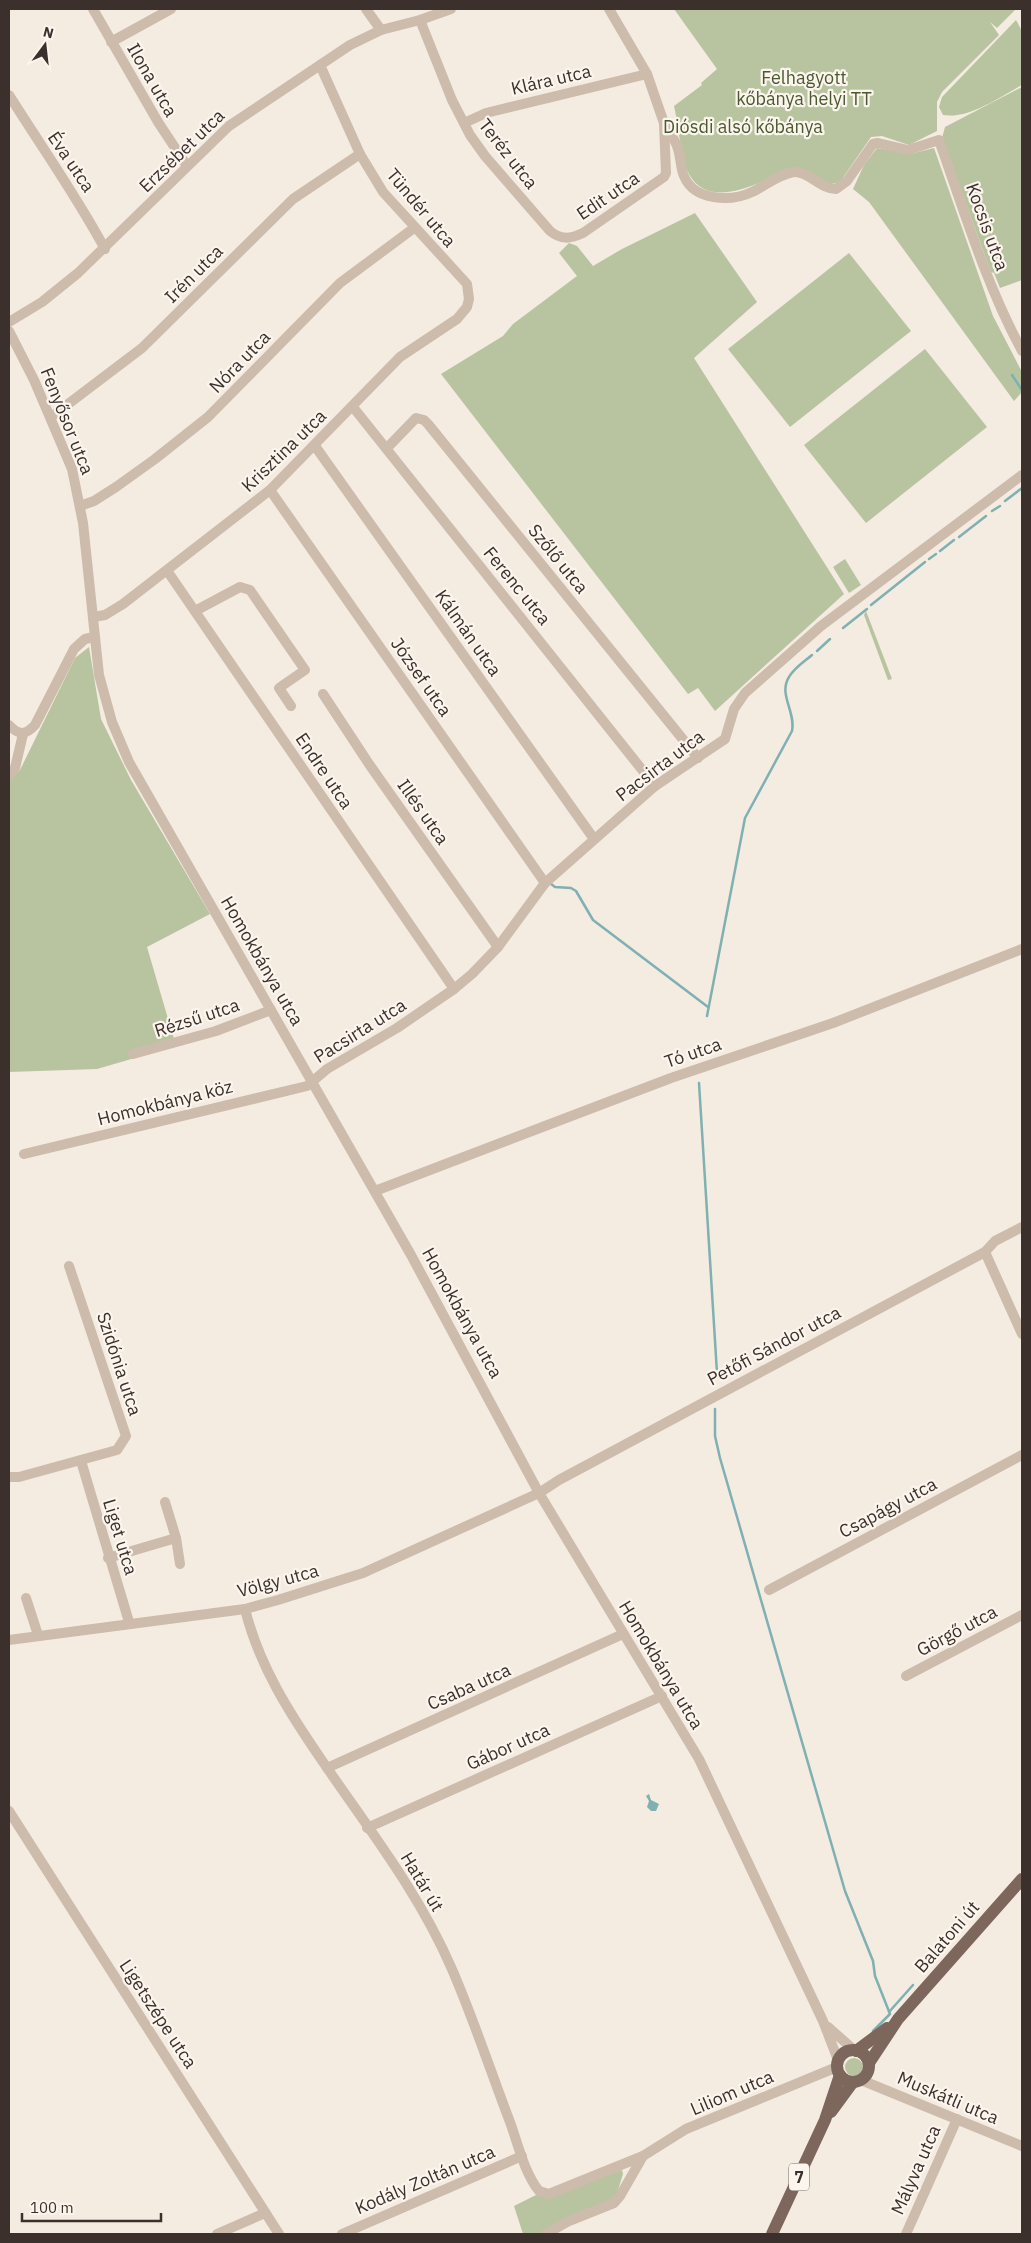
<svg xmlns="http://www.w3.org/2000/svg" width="1031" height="2243" font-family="'IBM Plex Sans',sans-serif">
<rect width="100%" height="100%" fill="#f4ebe1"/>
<!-- green -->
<g fill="#b8c4a0">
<path d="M674,9L980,10L1016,9L997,28L990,22L999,35L942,92L937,102V131L909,145L882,136L871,137L840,182L831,184L792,168C763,180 710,213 689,174C681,160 678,122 674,106L702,85L701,83L717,69Z"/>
<path d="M1016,20L1022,31V85C999,97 970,119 943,115L939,107L942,97Z"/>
<polygon points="1022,87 1022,280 1000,288 994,273 991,272 942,138 945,127"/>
<polygon points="877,148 910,154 934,148 993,316 1022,372 1022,392 1014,401 869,202 853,189 864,165"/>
<polygon points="695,213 757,302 694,358 844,594 715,711 698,688 688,694 441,374 503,336 513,324 577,276 559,253 569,243 577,246 593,266 622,249"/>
<polygon points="849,253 911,331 790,427 728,349"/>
<polygon points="925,349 987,427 866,523 804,445"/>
<polygon points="845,559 861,585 849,593 833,567"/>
<polygon points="866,611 892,679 888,680 864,615"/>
<polygon points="89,647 101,719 131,780 210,914 147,947 176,1046 97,1069 9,1072 9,779 20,770 75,658"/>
<circle cx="854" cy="2067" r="9"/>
<polygon points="622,2170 623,2174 614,2203 546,2234 523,2234 514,2206 536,2195 544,2197"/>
</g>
<!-- water -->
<polygon fill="#7fb0b2" points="649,1794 651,1800 659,1804 656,1811 651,1811 647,1807 649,1801 646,1796"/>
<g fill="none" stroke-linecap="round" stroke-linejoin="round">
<!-- stream -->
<g stroke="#7fb0b2" stroke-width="2.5">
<polyline points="1012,375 1022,390"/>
<polyline points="1005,501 1022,488"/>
<polyline points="992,511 1000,506"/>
<polyline points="959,537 986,516"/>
<polyline points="940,551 954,540"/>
<polyline points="929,559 936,554"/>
<polyline points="871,605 925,562"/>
<polyline points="843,628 867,609"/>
<polyline points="817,651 830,639"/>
<polyline points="551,884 555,887 571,888 576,891 593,920 708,1007"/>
<path d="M707,1016L745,818L792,731C796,712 778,694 789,677C794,668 805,661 812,655"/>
<polyline points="699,1083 717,1373"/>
<polyline points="715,1409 715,1436 720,1458 845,1891 873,1961 875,1976 890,2014 873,2031"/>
<polyline points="889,2012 913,1985"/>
</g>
<!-- minor -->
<g stroke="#cdbbac" stroke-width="10">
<polyline points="93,9 158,122 187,166"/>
<polyline points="366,9 381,30"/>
<path d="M420,20L452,100L470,135L485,156L550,231C561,240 570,239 583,233L664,177L666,173L664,123L647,74L609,9"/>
<polyline points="111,42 171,9"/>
<path d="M9,95C41,146 76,195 105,249"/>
<polyline points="464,123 486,113 647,74"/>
<path d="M664,123C668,130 674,138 677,146C681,156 680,167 684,176C694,201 731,202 752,192C765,186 779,174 794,172C809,171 820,189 836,189L847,181L873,144L878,143L908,150L939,140C964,211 986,284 1022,351"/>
<polyline points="9,322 42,302 78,273 229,126 350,45 381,30 420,20 451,9"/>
<polyline points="9,331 34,380 72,469 83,523 99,675 112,722 129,762 411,1255 539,1493 699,1759 823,2021 838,2060"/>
<polyline points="353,407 655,786"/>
<polyline points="51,417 142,348 293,199 360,154"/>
<polyline points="315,446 594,839"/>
<polyline points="387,448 416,418 424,420 428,424 698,758"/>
<polyline points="270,490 545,883"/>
<polyline points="80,506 94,501 116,487 155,459 208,417 340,283 414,228"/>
<polyline points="168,572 454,989"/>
<polyline points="195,611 240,587 250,590 305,670 279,688 291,706"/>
<polyline points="93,617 105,615 123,604 270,490 400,357 457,319 467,307 469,299 467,284 383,192 360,154 320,65"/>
<polyline points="323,694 369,764 498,947"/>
<path d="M9,725C19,736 26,735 35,725L74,649L85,639L94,637"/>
<polyline points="9,775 15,768 23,734"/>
<polyline points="133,1054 216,1031 271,1010"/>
<polyline points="24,1154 307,1086 327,1069 397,1028 454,989 472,974 498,947 545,883 655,786 725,739 734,709 745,693 821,626 1022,475"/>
<polyline points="375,1191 671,1078 833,1023 1022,949"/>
<polyline points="985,1252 1022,1334"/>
<polyline points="81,1461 129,1622"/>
<polyline points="9,1477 19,1477 117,1450 126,1436 69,1266"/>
<polyline points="165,1502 176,1538 180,1564"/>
<polyline points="108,1558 176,1538"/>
<polyline points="769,1590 1022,1455"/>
<polyline points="26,1598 38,1635"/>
<path d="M245,1609C259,1666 290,1714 323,1762C368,1828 419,1893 451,1967C473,2017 490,2070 510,2122C518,2144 524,2172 539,2191L549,2194L643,2156L686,2129L837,2067"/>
<polyline points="9,1640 245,1609 278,1600 363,1573 539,1493 559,1480 985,1252 995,1241 1022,1227"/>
<polyline points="906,1676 1022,1615"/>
<polyline points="327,1768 623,1634"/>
<polyline points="9,1811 279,2234"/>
<polyline points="367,1828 662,1696"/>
<polyline points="828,2027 854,2050"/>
<polyline points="861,2080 1022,2146"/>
<polyline points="217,2234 265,2213"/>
<polyline points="342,2234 522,2156"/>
<polyline points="546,2234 569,2221 614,2203 620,2196 643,2156"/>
<polyline points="906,2234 957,2119"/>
</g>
<!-- major -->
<g stroke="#7d675c" stroke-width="12">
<circle cx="853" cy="2066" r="16"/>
<polyline points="856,2051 887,2028"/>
<polyline points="869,2063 898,2019 1022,1879"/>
<polyline points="831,2112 853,2082"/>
<polyline points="772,2234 825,2120 840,2075"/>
</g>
</g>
<g text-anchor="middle" stroke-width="4.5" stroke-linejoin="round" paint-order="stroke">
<!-- shield labels -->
<rect fill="#fbf5ee" stroke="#756b66" stroke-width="1" x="789" y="2163.5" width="20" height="27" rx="4"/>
<g font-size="16" font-weight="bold" fill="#3b302b">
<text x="799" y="2183">7</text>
</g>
<!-- park labels -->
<g font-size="18" fill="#4a5a2e" stroke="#fbf5ee">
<text x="804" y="84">Felhagyott<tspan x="804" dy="21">kőbánya helyi TT</tspan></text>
<text x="743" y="133">Diósdi alsó kőbánya</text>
</g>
<!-- street labels -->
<g font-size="18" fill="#3b302b" stroke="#fbf5ee">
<text transform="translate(152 80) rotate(60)" y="6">Ilona utca</text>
<text transform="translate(551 80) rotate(-13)" y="6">Klára utca</text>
<text transform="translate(182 151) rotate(-44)" y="6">Erzsébet utca</text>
<text transform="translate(508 154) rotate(52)" y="6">Teréz utca</text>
<text transform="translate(71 162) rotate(56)" y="6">Éva utca</text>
<text transform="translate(608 196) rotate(-34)" y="6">Edit utca</text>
<text transform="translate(421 208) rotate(50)" y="6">Tündér utca</text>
<text transform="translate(987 227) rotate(70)" y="6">Kocsis utca</text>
<text transform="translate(194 274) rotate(-45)" y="6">Irén utca</text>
<text transform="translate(240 362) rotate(-46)" y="6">Nóra utca</text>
<text transform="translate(67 421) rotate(68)" y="6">Fenyősor utca</text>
<text transform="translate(284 451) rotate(-44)" y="6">Krisztina utca</text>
<text transform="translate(558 559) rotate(51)" y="6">Szőlő utca</text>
<text transform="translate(517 586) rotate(51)" y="6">Ferenc utca</text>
<text transform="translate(468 633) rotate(55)" y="6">Kálmán utca</text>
<text transform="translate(421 677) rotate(55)" y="6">József utca</text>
<text transform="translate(660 766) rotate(-37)" y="6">Pacsirta utca</text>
<text transform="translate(324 771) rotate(56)" y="6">Endre utca</text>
<text transform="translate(423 812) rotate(55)" y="6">Illés utca</text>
<text transform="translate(262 961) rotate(60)" y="6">Homokbánya utca</text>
<text transform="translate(197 1018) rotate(-18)" y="6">Rézsű utca</text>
<text transform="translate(360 1031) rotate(-32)" y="6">Pacsirta utca</text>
<text transform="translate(693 1053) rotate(-19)" y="6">Tó utca</text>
<text transform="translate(165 1103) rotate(-14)" y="6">Homokbánya köz</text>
<text transform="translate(462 1313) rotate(61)" y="6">Homokbánya utca</text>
<text transform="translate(774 1346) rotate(-28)" y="6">Petőfi Sándor utca</text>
<text transform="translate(119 1364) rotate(72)" y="6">Szidónia utca</text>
<text transform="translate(888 1508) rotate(-28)" y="6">Csapágy utca</text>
<text transform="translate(120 1537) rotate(73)" y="6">Liget utca</text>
<text transform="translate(278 1581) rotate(-15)" y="6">Völgy utca</text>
<text transform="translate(957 1631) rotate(-28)" y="6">Görgő utca</text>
<text transform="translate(661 1665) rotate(59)" y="6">Homokbánya utca</text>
<text transform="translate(469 1687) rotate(-24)" y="6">Csaba utca</text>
<text transform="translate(508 1747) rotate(-24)" y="6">Gábor utca</text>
<text transform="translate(422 1882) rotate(59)" y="6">Határ út</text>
<text transform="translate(947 1937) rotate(-49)" y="6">Balatoni út</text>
<text transform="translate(158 2014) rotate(57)" y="6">Ligetszépe utca</text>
<text transform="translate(732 2093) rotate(-23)" y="6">Liliom utca</text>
<text transform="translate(948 2098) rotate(23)" y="6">Muskátli utca</text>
<text transform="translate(916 2170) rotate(-66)" y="6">Mályva utca</text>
<text transform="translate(425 2180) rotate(-23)" y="6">Kodály Zoltán utca</text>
</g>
</g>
<!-- border -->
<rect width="1031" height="2243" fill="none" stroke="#3b302b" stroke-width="20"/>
<!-- north arrow -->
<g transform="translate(45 45) rotate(15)" stroke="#fbf5ee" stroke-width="4" paint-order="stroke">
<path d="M0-4L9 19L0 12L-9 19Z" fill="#3b302b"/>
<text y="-8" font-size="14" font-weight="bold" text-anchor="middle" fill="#3b302b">N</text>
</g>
<!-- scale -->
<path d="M22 2213v8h139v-8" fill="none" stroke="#3b302b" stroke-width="2.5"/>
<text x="30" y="2213" font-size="15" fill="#3b302b" stroke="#fbf5ee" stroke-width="4" paint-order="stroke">100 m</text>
</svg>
